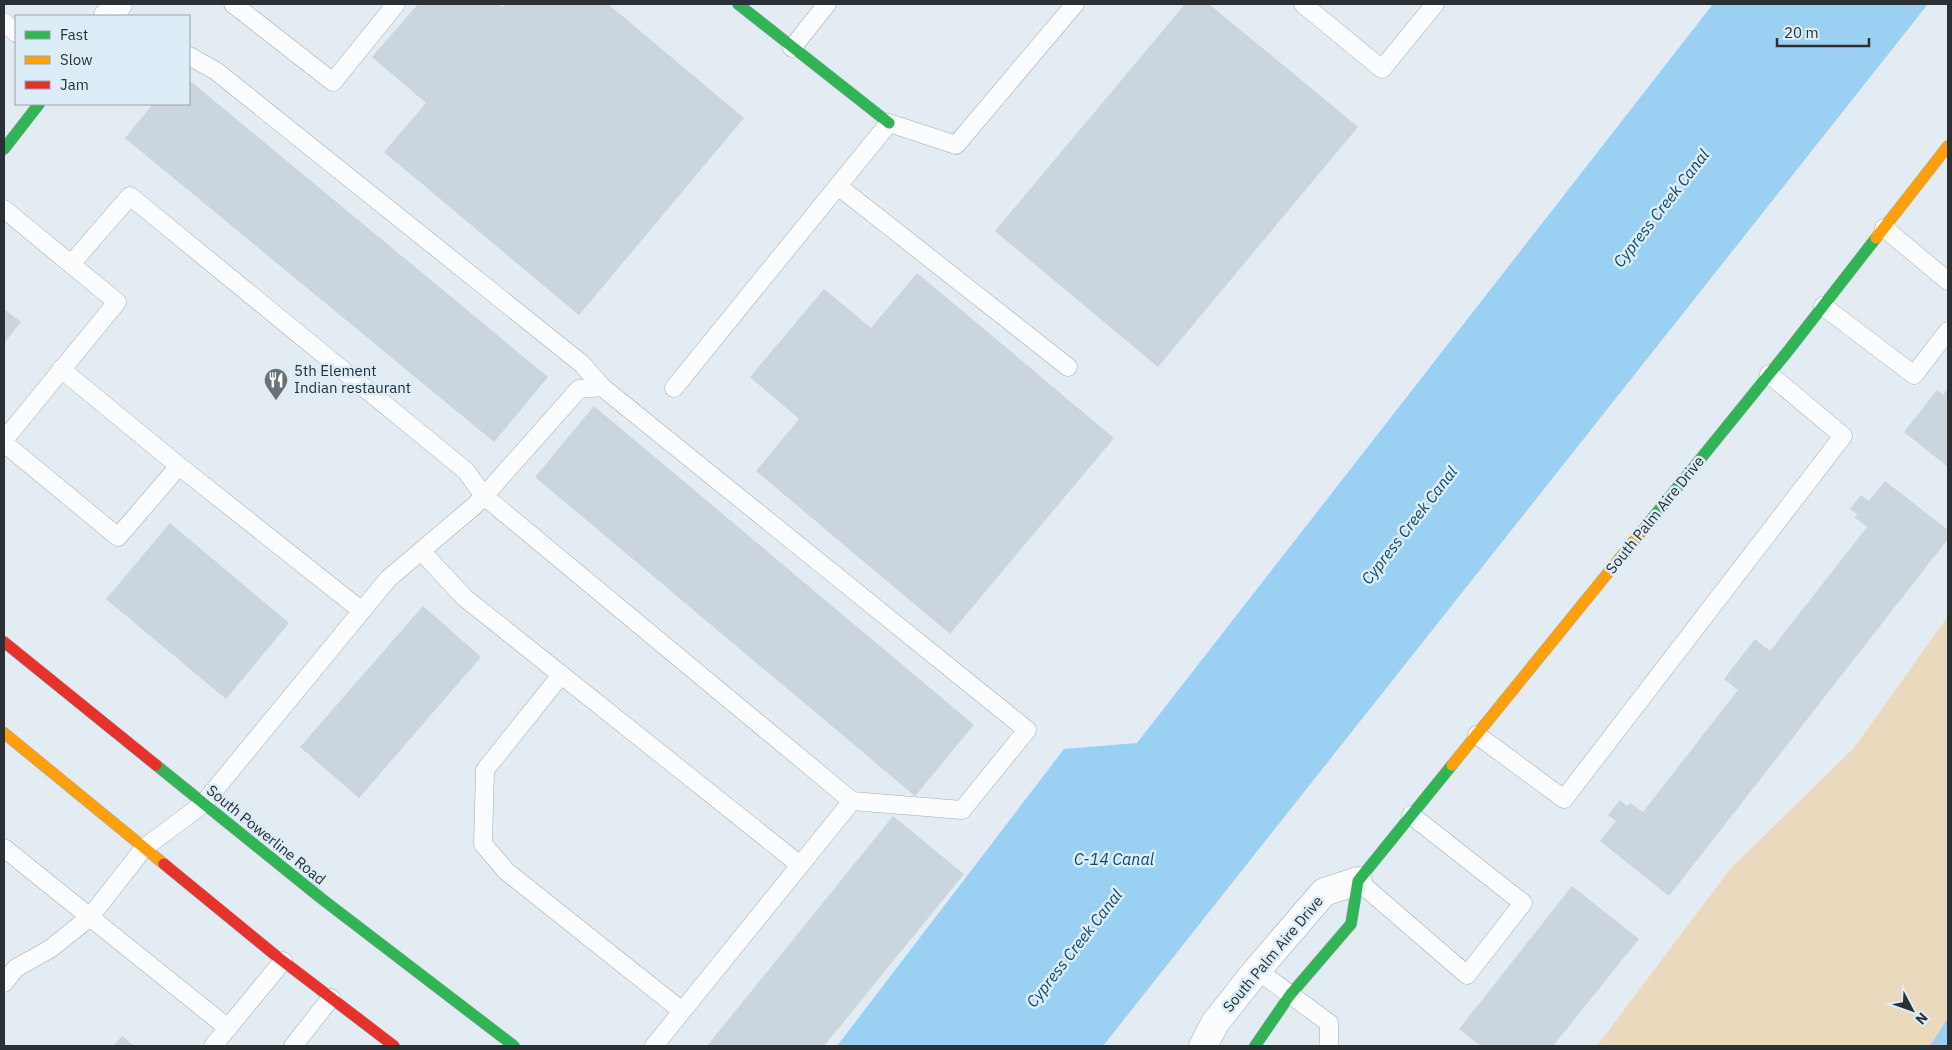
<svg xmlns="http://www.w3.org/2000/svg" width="1952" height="1050" font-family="'IBM Plex Sans',sans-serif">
<rect width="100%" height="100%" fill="#e2ecf2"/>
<!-- green -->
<polygon fill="#ead9bd" points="1948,616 1948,1046 1597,1046 1731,868 1854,748"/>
<!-- water -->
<g fill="#9ad1f3">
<polygon points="1713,4 1928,4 1103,1046 837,1046 1064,749 1137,743"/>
<polygon points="1948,1018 1948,1046 1930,1046"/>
</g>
<!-- building -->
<g fill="#cad5de">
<polygon points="418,4 499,4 502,7 505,4 608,4 744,118 579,315 384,152 426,103 372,57"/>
<polygon points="1185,4 1209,4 1358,127 1158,367 995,231"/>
<polygon points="189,80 548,377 494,442 125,138 153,104 189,104"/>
<polygon points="917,273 1114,438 950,634 756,471 799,419 750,377 824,289 871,328"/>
<polygon points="4,309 21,322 4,343"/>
<polygon points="1948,388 1948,467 1904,432 1937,390 1943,395"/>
<polygon points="594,406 974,725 915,796 535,477"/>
<polygon points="1885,481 1948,530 1948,539 1669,896 1600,841 1616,821 1608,815 1620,800 1627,806 1630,803 1643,812 1738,690 1724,679 1755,639 1770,651 1867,527 1854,517 1857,514 1850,509 1861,495 1869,501"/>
<polygon points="170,523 289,623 226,699 106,599"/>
<polygon points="423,606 481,657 359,798 300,747"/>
<polygon points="893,816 964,874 824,1046 707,1046"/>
<polygon points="1572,886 1639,939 1553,1046 1481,1046 1459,1029"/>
<polygon points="122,1036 134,1046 113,1046"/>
</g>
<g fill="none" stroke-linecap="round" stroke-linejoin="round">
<defs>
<g id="lane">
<polyline points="233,4 333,82 396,4"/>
<polyline points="1303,4 1382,69 1435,4"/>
<polyline points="4,22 16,33"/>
<polyline points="792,48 827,4"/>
<polyline points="189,56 216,71 582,364 602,387"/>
<polyline points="838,186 1068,367"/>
<polyline points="4,209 117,302 4,440"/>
<polyline points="1884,228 1948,281"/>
<polyline points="1823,306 1914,375 1948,331"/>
<polyline points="61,369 179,466 362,611"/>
<polyline points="674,388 889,123 956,145 1075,4"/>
<polyline points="4,443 118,537 179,466"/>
<polyline points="422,552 465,598 800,865"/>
<polyline points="561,675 485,770 483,844 506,871 682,1011"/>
<polyline points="1477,735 1564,799 1843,436 1769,374"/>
<polyline points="4,848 228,1028"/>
<polyline points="1358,881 1467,975 1523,903 1411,815"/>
<polyline points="1257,970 1329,1023 1329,1046"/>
<polyline points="4,983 16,968 50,949 90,917 144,848 203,804 388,579 473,507 484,496 579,389 602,387 1027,730 962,810 852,801 484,496 466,471 130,196 71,264"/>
<polyline points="213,1046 283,961"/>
<polyline points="293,1046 331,998"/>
<polyline points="654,1046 852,801"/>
</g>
<g id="street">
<polyline points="108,16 118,4"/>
<polyline points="1203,1046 1215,1023 1257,970 1324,892 1358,881"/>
</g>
<g id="fast">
<polyline points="738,4 889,123"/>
<polyline points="4,149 39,104"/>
<polyline points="1646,526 1788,351 1876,238"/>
<polyline points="156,765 322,899 514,1046"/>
<polyline points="1255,1046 1290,995 1351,924 1358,881 1452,765"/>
</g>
<g id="slow">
<polyline points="1876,238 1948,146"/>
<polyline points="4,733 164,864"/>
<polyline points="1452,765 1646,526"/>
</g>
<g id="jam">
<polyline points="4,642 156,765"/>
<polyline points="164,864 275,955 394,1046"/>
</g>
</defs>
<!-- lane casing -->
<use href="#lane" stroke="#a5acb1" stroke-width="19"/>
<!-- street casing -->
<use href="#street" stroke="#a5acb1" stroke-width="29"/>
<!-- fast casing -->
<use href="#fast" stroke="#a5acb1" stroke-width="12"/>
<!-- slow casing -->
<use href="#slow" stroke="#a5acb1" stroke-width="12"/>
<!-- jam casing -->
<use href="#jam" stroke="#a5acb1" stroke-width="12"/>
<!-- lane -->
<use href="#lane" stroke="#fbfcfd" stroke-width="18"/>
<!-- street -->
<use href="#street" stroke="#fbfcfd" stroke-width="28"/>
<!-- fast -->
<use href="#fast" stroke="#30b455" stroke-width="11"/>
<!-- slow -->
<use href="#slow" stroke="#ff9f0a" stroke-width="11"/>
<!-- jam -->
<use href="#jam" stroke="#e5322d" stroke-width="11"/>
</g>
<!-- icons -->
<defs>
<symbol id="restaurant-pin" viewBox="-11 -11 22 30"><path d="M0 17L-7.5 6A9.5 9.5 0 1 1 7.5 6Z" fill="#6a7276" stroke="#dcedf8"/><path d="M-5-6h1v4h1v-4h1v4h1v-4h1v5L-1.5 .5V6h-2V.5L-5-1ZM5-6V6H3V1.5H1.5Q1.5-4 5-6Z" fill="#fff"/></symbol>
</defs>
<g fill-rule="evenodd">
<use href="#restaurant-pin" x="262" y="366" width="28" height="38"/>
</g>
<g text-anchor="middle" stroke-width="5" stroke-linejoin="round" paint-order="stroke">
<!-- poi labels -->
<g font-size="15" fill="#2a3034" stroke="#dcedf8" text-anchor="start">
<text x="294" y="376">5th Element<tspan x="294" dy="17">Indian restaurant</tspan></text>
</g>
<!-- street labels -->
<g font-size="15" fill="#2a3034" stroke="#dcedf8">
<text transform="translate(1655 515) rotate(-51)" y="5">South Palm Aire Drive</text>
<text transform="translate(266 835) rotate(39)" y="5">South Powerline Road</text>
<text transform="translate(1273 954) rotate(-50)" y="5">South Palm Aire Drive</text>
</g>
<!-- water labels -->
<g font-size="16" font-style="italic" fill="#0b4967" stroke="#dcedf8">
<text transform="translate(1661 208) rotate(-52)" y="6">Cypress Creek Canal</text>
<text transform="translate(1409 525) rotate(-52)" y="6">Cypress Creek Canal</text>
<text x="1114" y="865">C-14 Canal</text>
<text transform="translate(1074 948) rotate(-52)" y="6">Cypress Creek Canal</text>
</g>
</g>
<!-- border -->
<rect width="1952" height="1050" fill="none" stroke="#2a3034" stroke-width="10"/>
<!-- legend -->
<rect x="15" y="15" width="175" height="90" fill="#dcedf8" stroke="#95a1aa"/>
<rect x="25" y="31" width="25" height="8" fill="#30b455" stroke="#95a1aa"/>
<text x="60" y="40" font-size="15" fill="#2a3034">Fast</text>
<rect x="25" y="56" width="25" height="8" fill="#ff9f0a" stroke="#95a1aa"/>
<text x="60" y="65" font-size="15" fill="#2a3034">Slow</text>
<rect x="25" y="81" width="25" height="8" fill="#e5322d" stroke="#95a1aa"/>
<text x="60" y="90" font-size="15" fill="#2a3034">Jam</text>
<!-- north arrow -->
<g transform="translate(1912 1010) rotate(131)" stroke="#dcedf8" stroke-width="4" paint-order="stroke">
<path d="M0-4L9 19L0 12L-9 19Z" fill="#2a3034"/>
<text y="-8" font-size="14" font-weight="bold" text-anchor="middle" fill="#2a3034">N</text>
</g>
<!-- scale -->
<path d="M1777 38v8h92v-8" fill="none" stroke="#2a3034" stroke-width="2.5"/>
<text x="1784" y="38" font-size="15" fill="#2a3034" stroke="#dcedf8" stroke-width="4" paint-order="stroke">20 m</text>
</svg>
